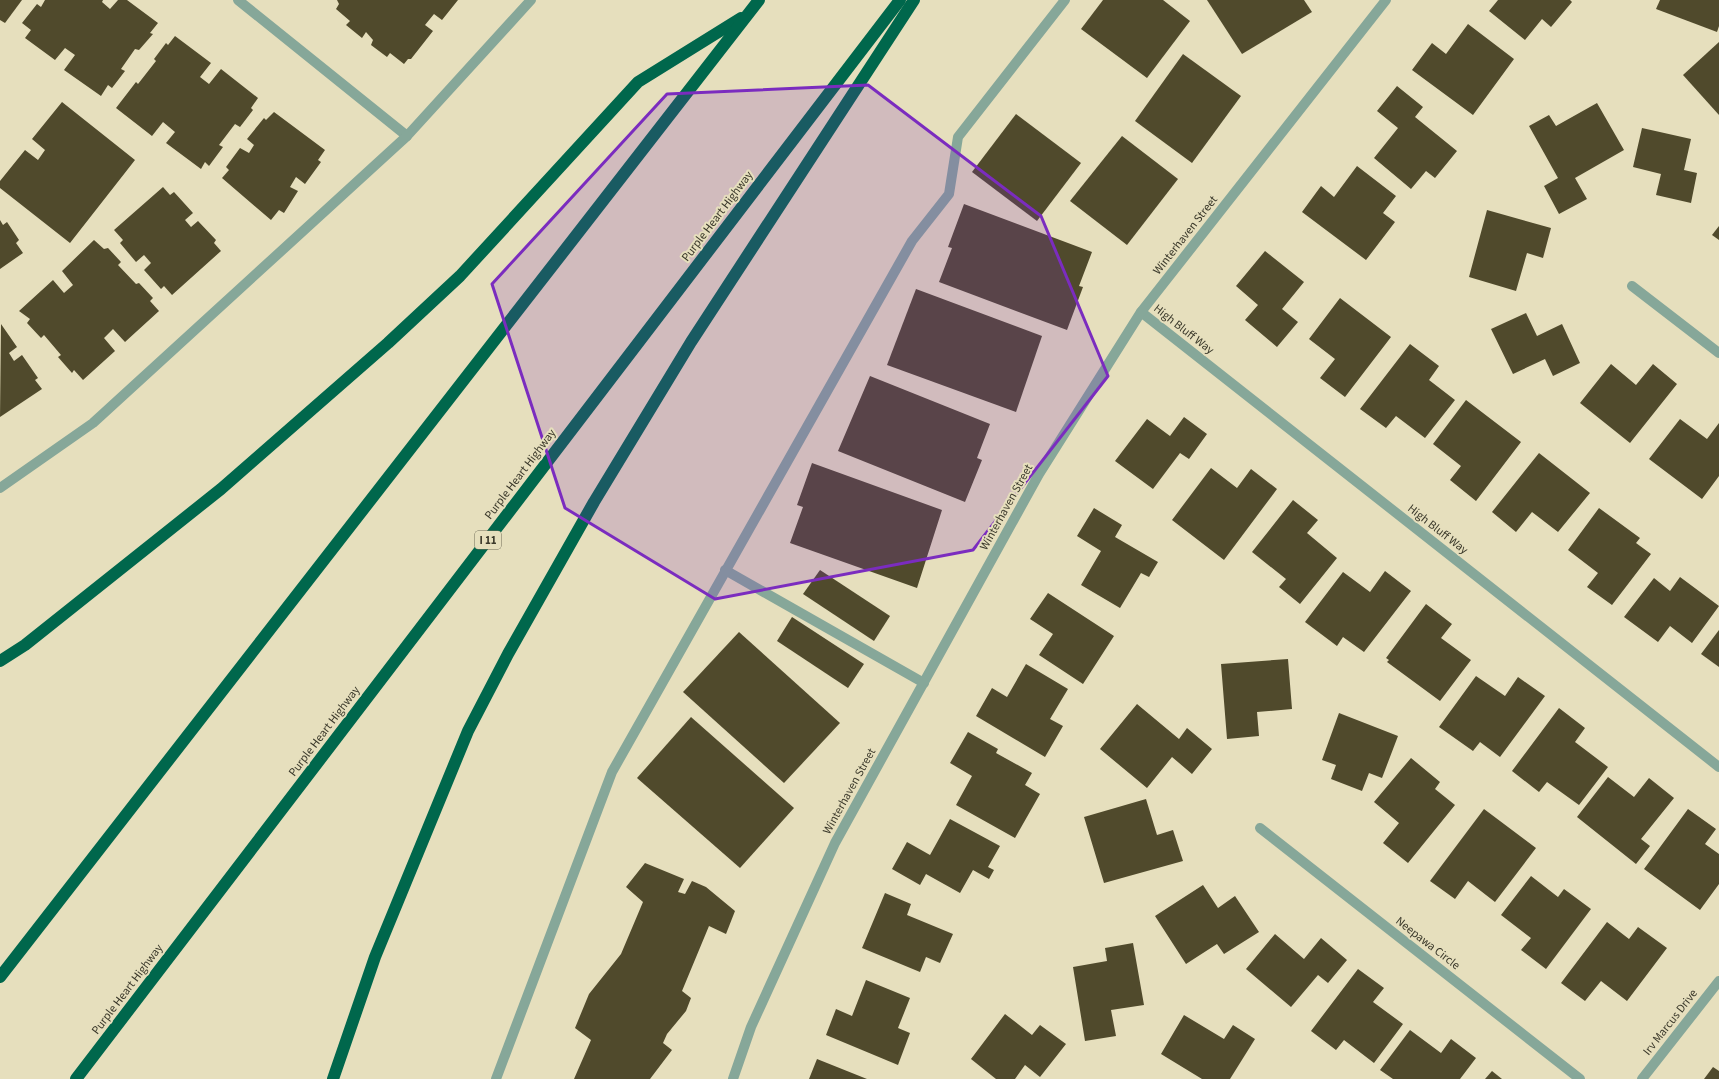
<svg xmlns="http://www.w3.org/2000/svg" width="1719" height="1079" font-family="'Source Sans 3',sans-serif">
<rect width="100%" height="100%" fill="#e6dfbd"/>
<!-- building -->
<g fill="#504a2c">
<polygon points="0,0 22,0 5,23 0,20"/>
<polygon points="45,0 103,0 102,2 110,9 118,0 127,0 158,23 150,33 153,34 139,50 135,49 121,69 125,71 112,88 108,85 101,96 64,70 75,55 65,48 55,60 25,38 31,30 22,23 37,4 41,7"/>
<polygon points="337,0 458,0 442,20 434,14 425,25 433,31 411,59 408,59 404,64 390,53 387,57 371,45 373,40 366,32 362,38 346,25 350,21 336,9 339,4"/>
<polygon points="1103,0 1163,0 1190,21 1147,78 1081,29"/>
<polygon points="1207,0 1304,0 1312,12 1242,54"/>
<polygon points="1498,0 1570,0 1572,2 1551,27 1542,19 1525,40 1489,11"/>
<polygon points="1660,0 1719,0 1719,26 1717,32 1656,9"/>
<polygon points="1468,24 1514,59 1473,115 1412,70 1432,43 1446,54"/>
<polygon points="175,36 211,63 200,77 209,84 221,69 258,98 251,108 253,110 240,127 235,124 219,145 223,147 209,166 205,162 201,169 166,143 175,132 163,122 152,136 116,108 136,82 138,84 156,61 154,59 166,43 168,45"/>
<polygon points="1719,42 1719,115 1683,75"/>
<polygon points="1183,54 1241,96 1192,163 1135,121"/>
<polygon points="1397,86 1423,107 1415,117 1457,151 1435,178 1426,171 1411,189 1374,158 1398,128 1377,111"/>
<polygon points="62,102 135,160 70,243 0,188 0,181 25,150 38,160 45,150 32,139"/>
<polygon points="1597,103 1624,150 1575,178 1587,199 1559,214 1544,186 1558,178 1529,126 1549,115 1556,126"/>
<polygon points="274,112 325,150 318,160 321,162 305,184 296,177 290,187 298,191 284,213 279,210 271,220 222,178 229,170 226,167 240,148 249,153 254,145 247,139 264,118 266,120"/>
<polygon points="1016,114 1081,163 1037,221 972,172"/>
<polygon points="1642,128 1691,139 1684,170 1697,173 1691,203 1656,195 1661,174 1633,167"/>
<polygon points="1122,136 1178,179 1127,245 1070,201"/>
<polygon points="1357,166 1396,196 1383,213 1395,222 1366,260 1302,212 1321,186 1334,197"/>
<polygon points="163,187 170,195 174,192 193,213 185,220 191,227 198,221 216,240 214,243 221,251 172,295 164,286 161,289 144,270 151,263 144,255 136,262 120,243 123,240 114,230"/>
<polygon points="964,204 1092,252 1079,286 1083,287 1067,330 939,282 952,248 948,247"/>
<polygon points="1487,210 1551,228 1543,258 1527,253 1516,291 1469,277"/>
<polygon points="0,220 3,225 7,222 19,240 16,243 23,253 0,269"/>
<polygon points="1719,226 1719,240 1712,235"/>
<polygon points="94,240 104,249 108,248 121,262 118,265 136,284 139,283 153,298 150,301 159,311 125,342 113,329 104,338 115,351 83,380 74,370 72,373 58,357 61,355 44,335 41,338 27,323 30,319 19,311 53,280 64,293 73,285 62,271"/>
<polygon points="1265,251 1304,282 1282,309 1298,322 1277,347 1245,320 1258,305 1236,286"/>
<polygon points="916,289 1042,336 1016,412 887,365"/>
<polygon points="1340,298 1391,337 1345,397 1320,378 1335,359 1309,339"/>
<polygon points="1526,313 1537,336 1562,324 1580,363 1553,376 1545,359 1513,374 1491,329"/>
<polygon points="1,324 17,347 9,353 14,361 22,355 38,378 35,380 42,389 0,417"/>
<polygon points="1410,344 1439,366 1429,380 1455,400 1425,438 1396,416 1386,428 1360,409"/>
<polygon points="1611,364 1636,385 1653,364 1677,384 1630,443 1580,403"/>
<polygon points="870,376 990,424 977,458 982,460 965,502 838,451"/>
<polygon points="1466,400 1521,442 1476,501 1450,480 1461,466 1433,444"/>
<polygon points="1184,417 1207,434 1189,459 1180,453 1153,489 1115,461 1147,419 1170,436"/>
<polygon points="1680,419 1707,439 1719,423 1719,476 1702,499 1649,459"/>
<polygon points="1539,453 1590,493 1558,532 1532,512 1516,532 1492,512"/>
<polygon points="812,463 942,510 917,588 790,543 803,507 797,505"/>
<polygon points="1211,468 1237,488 1251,469 1277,489 1224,560 1172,520"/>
<polygon points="1293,500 1318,520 1307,533 1337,558 1300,604 1279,587 1286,579 1252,552"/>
<polygon points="1094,508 1122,525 1115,537 1158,562 1149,577 1141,573 1120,608 1081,585 1101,551 1077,536"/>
<polygon points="1599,508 1640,538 1636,543 1651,554 1612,605 1587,587 1598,573 1568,550"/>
<polygon points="820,570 890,616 874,641 803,594"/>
<polygon points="1385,571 1411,591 1364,652 1343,637 1337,646 1305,622 1343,572 1370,592"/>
<polygon points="1680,577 1719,606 1692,643 1670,626 1658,642 1624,617 1654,578 1670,591"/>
<polygon points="1048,593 1114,636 1083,684 1039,655 1053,634 1030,619"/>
<polygon points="1426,604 1452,624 1441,638 1471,660 1440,701 1387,662 1389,660 1386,658"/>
<polygon points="792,617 864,664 848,688 777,641"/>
<polygon points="1719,630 1719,667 1701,654"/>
<polygon points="739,632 840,723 784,783 683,692"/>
<polygon points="1288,659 1292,709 1257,712 1259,736 1227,739 1221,664"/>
<polygon points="1026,664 1068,689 1050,719 1063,726 1045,757 976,716 992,688 1007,697"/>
<polygon points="1476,676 1505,696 1518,677 1545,696 1500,757 1480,742 1473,751 1439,727"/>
<polygon points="1137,704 1179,739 1187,728 1212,749 1192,774 1172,757 1147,788 1100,749"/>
<polygon points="1559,708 1585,728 1575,742 1608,767 1579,805 1547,782 1539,792 1512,771"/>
<polygon points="1339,713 1398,736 1382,778 1369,773 1362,791 1331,779 1336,765 1322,760"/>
<polygon points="691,717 794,808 740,868 637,778"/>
<polygon points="968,732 998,749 996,753 1032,773 1025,785 1040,794 1015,838 956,805 972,776 950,763"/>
<polygon points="1411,758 1440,782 1435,789 1455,805 1408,863 1383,843 1399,823 1374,802"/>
<polygon points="1608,777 1634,797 1649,778 1674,798 1641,839 1650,846 1636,864 1577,817"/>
<polygon points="1146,799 1157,835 1173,830 1183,861 1104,883 1084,817"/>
<polygon points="1484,809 1536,848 1495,902 1468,881 1455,899 1430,881"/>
<polygon points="1688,809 1716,829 1705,844 1719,854 1719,884 1700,910 1644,869"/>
<polygon points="950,819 1000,846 988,867 994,870 989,879 973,870 960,893 926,874 920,885 892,869 907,842 930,855"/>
<polygon points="645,863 684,879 678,892 685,894 692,881 706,887 735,911 726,934 709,926 682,991 691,998 686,1011 667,1034 663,1043 672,1050 650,1079 574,1079 591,1040 575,1028 589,994 621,954 643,902 626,887"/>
<polygon points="1531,876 1558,897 1564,889 1591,909 1546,969 1521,950 1531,938 1501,915"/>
<polygon points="1203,885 1218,908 1235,896 1259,932 1224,954 1217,944 1186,964 1155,916"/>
<polygon points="885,893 911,904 907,915 953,934 940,963 926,957 920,972 862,948"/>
<polygon points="1607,922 1629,939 1638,927 1667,948 1627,1001 1601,981 1585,1001 1561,983"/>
<polygon points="1275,934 1304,959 1321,938 1347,960 1328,983 1318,975 1291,1007 1246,969"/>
<polygon points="1133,943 1144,1005 1111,1010 1116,1036 1085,1041 1073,967 1107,961 1105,948"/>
<polygon points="1358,969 1384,988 1373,1002 1403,1024 1374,1063 1344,1040 1336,1050 1311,1031"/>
<polygon points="866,980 910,998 898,1028 910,1033 898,1065 826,1035 836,1009 852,1016"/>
<polygon points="1005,1014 1032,1035 1040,1025 1066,1044 1040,1077 1025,1065 1015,1079 996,1079 971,1059"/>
<polygon points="1184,1015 1224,1039 1233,1025 1255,1039 1230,1079 1202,1079 1161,1054"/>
<polygon points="1410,1030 1441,1053 1451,1039 1476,1058 1460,1079 1393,1079 1380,1070"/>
<polygon points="817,1059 867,1079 809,1079"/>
<polygon points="1713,1067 1719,1071 1719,1079 1704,1079"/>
<polygon points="1492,1071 1502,1079 1485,1079"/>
</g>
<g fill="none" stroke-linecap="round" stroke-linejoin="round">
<!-- lane -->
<g stroke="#86a799" stroke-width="10">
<polyline points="238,0 407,136"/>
<polyline points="0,488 93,423 407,136 531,0"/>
<polyline points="725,570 924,683"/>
<polyline points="496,1079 612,772 912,241 949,194 958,137 1065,0"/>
</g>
<!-- street -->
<g stroke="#86a799" stroke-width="10">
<polyline points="1632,286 1719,353"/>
<polyline points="1141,312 1719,767"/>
<polyline points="1260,828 1580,1079"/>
<polyline points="733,1079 751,1027 835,843 1039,474 1141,312 1386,0"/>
<polyline points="1642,1079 1719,981"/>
</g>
<!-- highway -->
<g stroke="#00674c" stroke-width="12">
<polyline points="0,661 25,645 221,489 388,343 460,276 638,82 741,18"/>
<polyline points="0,977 759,0"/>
<polyline points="76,1079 900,0"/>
<polyline points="333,1079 375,957 468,731 508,654 594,502 691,342 914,0"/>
</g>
</g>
<!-- marked area -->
<path fill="#7b2cbf" fill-opacity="0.2" stroke="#7b2cbf" stroke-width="3" stroke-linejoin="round" d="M868,85L1041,216L1108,376L973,550L715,599L565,508L492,284L667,94Z"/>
<g text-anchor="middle" stroke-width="4" stroke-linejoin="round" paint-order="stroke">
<!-- shield labels -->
<rect fill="#e6dfbd" stroke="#6e6b57" stroke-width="1" x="475" y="531" width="26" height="18" rx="3"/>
<g font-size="11" font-weight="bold" fill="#3b392b">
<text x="488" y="544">I 11</text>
</g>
<!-- street labels -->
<g font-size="12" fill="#3b392b" stroke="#e6dfbd">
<text transform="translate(717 216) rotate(-53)" y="4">Purple Heart Highway</text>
<text transform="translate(1185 235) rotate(-52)" y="4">Winterhaven Street</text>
<text transform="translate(1184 329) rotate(38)" y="4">High Bluff Way</text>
<text transform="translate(520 474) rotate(-53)" y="4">Purple Heart Highway</text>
<text transform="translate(1006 507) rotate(-61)" y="4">Winterhaven Street</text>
<text transform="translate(1438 529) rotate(38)" y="4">High Bluff Way</text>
<text transform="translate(324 731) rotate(-53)" y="4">Purple Heart Highway</text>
<text transform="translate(849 791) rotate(-61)" y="4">Winterhaven Street</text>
<text transform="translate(1428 943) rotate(38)" y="4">Neepawa Circle</text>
<text transform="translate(127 989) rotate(-53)" y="4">Purple Heart Highway</text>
<text transform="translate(1670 1022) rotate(-52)" y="4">Irv Marcus Drive</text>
</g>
</g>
</svg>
